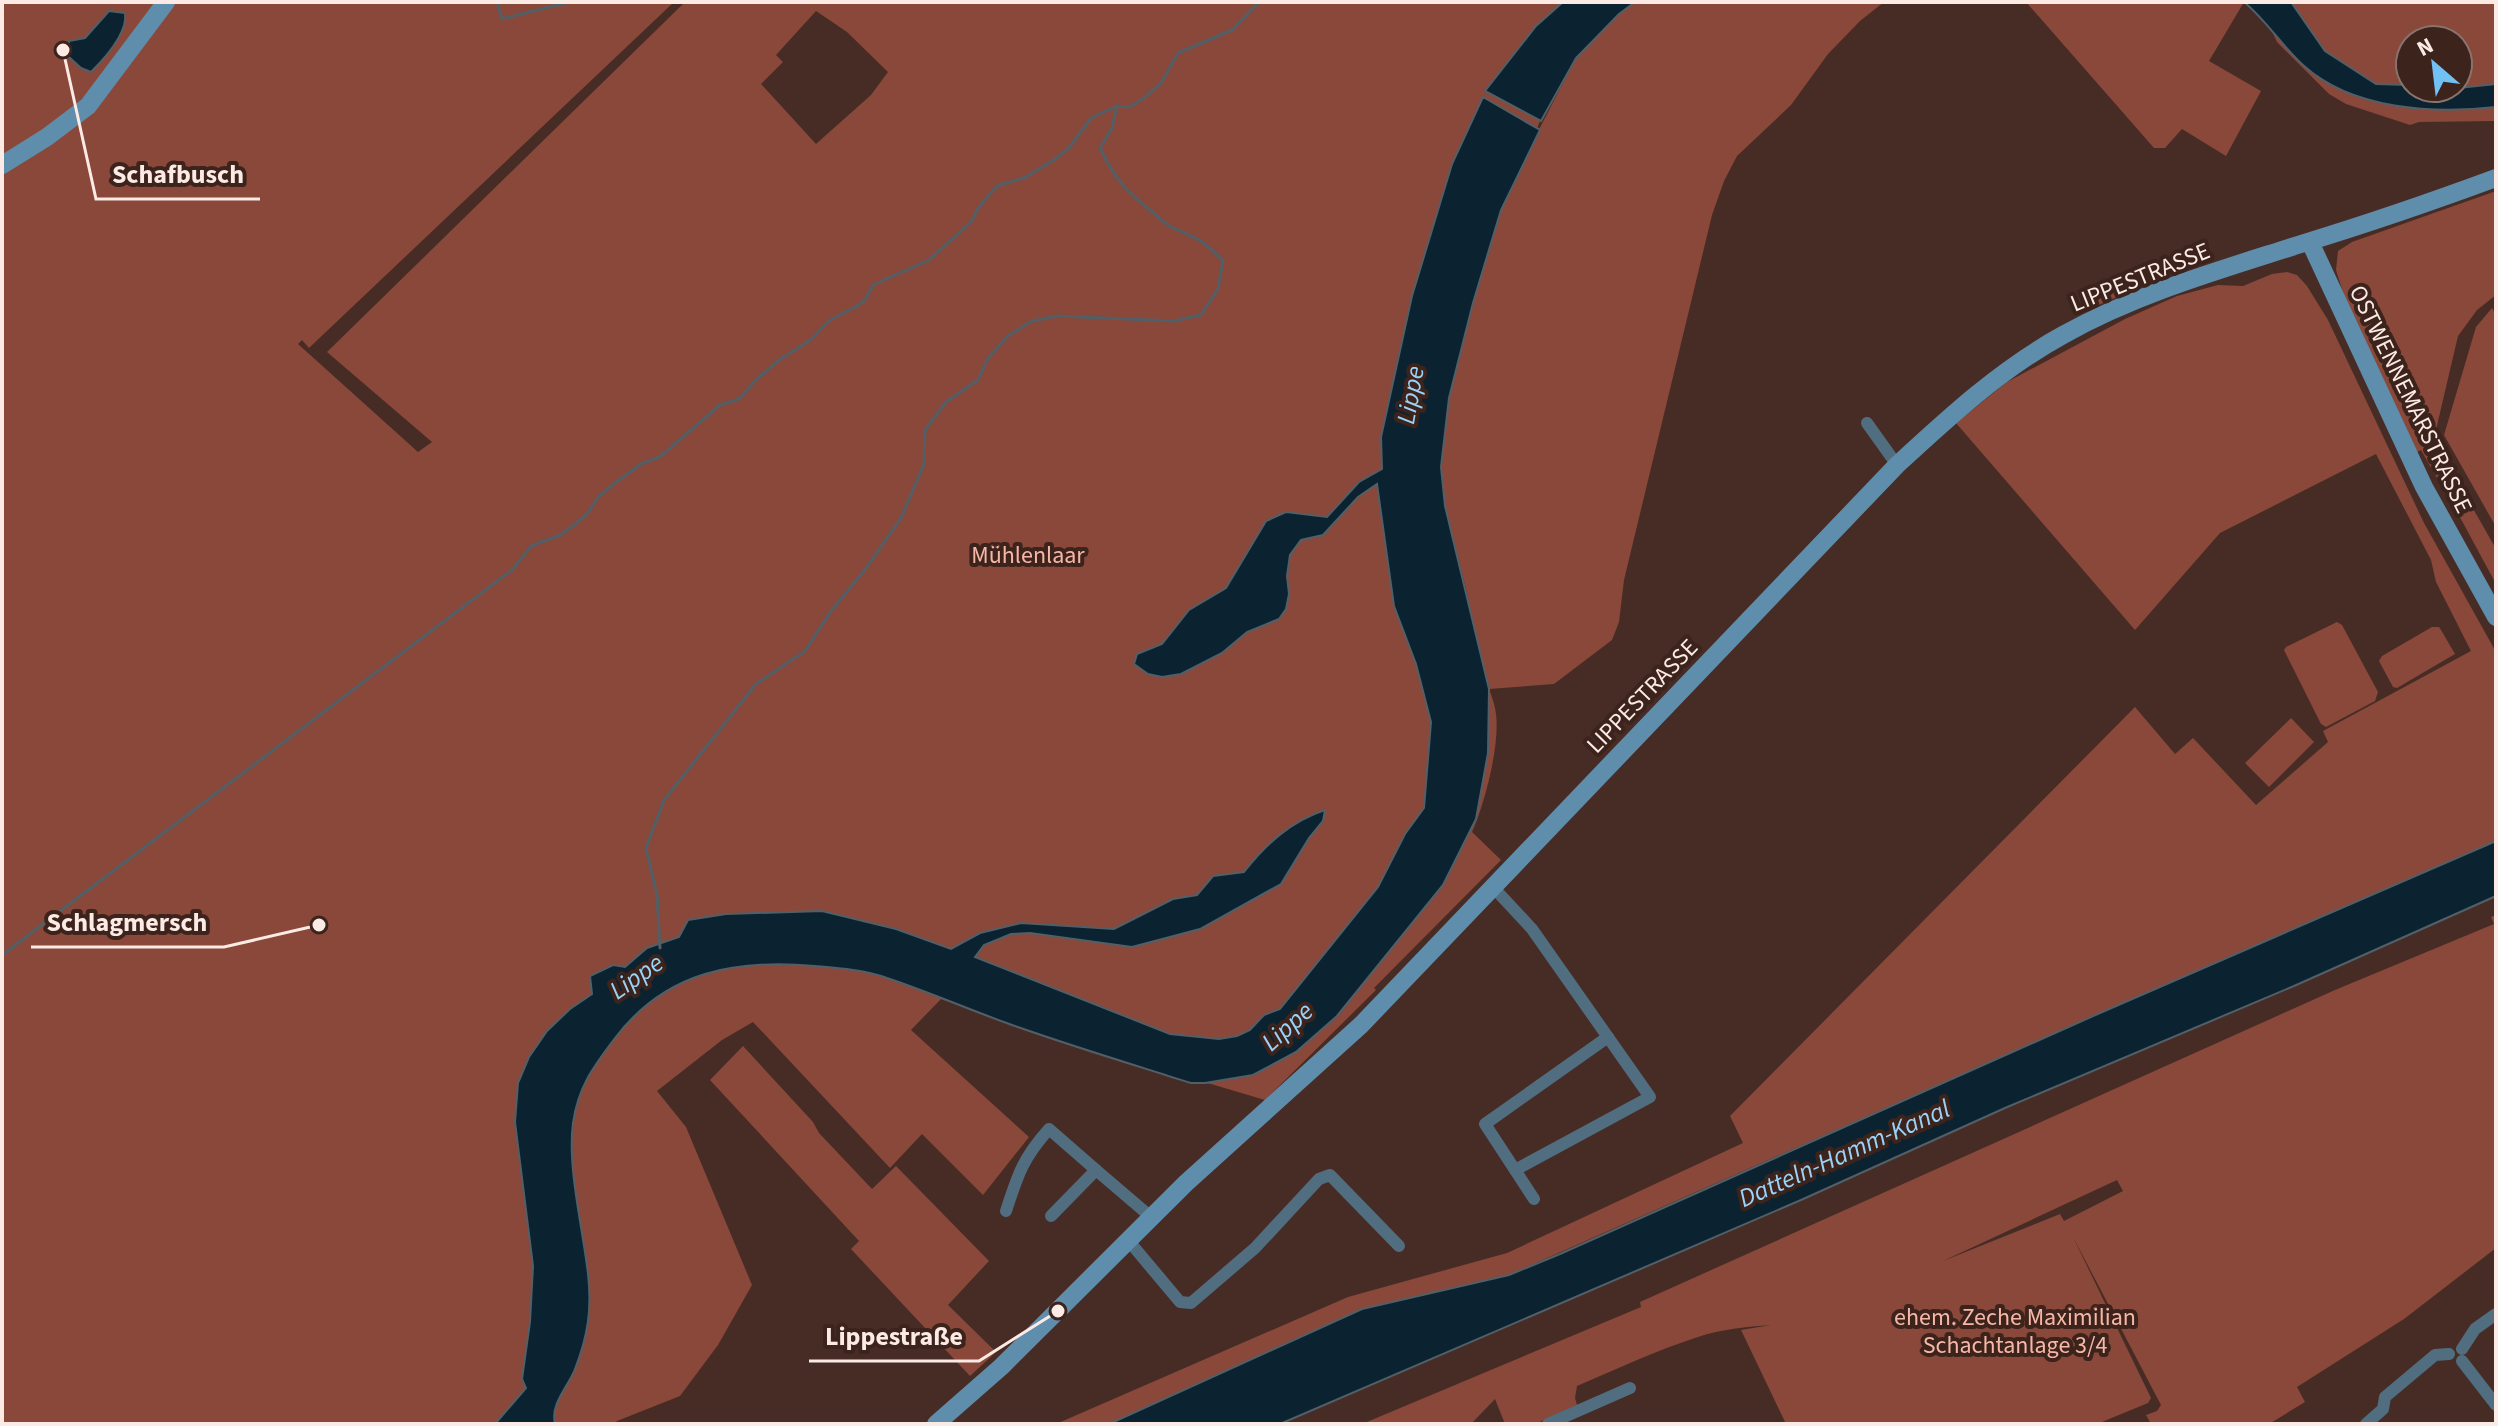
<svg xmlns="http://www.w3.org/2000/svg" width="2498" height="1426" font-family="'Source Sans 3',sans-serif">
<rect width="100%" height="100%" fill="#472c26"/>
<!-- green -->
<g fill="#894839" fill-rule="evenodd">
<path d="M2,2H674L309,348L302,340L298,344L418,452L432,442L327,352L685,2H1629L1582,43L1548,100L1530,147L1576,58L1619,14L1635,2H1884L1860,21L1828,54L1791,105L1737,156L1724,181L1712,215L1624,580L1619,622L1612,640L1554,684L1489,689C1492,697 1495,705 1496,714C1500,745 1485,803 1472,832L1501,860L1374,988L1376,990L1265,1100L1211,1084L1175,1079L941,999L911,1030L1029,1137L983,1195L922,1134L890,1168L753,1022L722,1040L657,1091L686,1127L752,1285L718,1345L680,1396L617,1421L614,1424H2ZM816,11L847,32L888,72L871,95L816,144L761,84L783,62L776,55ZM1530,150L1501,210L1473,303L1449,398L1441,467L1445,506L1469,601L1435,490L1452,353L1513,173Z"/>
<polygon points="2026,2 2244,2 2209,61 2261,91 2226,156 2182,129 2165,148 2154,148"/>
<path d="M2248,2H2496V121L2419,122L2410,125L2346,104L2329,94L2277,42L2268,23ZM2410,40H2458V88H2410Z"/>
<polygon points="2496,191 2496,295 2477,310 2458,336 2435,434 2436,444 2451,477 2442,487 2421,450 2417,452 2348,309 2336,270 2338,251 2352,242"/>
<polygon points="2287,272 2297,275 2307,286 2328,320 2424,523 2496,652 2496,841 2100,1013 1509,1275 1362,1309 1109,1424 1056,1424 1348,1297 1507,1253 1743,1143 1730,1116 2135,707 2175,754 2193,738 2256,805 2328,742 2323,731 2471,651 2436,582 2431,560 2376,454 2220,533 2135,630 1956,423 2007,382 2125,319 2177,296 2218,285 2243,286 2272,274"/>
<polygon points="2155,273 2159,279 2096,306 2093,299"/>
<polygon points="2492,308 2496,315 2496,527 2444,435 2476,327"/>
<polygon points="2458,489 2463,491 2496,549 2496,584 2448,495"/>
<polygon points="2337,622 2342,625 2378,692 2375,701 2326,727 2321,724 2284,650 2286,647"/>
<polygon points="2432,627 2439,627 2441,630 2455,654 2397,688 2393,687 2379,661 2382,656"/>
<polygon points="2291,718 2314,742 2269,787 2245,763"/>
<path d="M2496,915V1248L2404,1319L2297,1387L2305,1402L2269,1424H2151L2146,1415L2157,1411L2161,1405L2073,1237L2151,1398L2148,1403L2097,1424H1786L1741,1330L1771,1325C1747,1327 1721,1329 1698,1337C1657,1350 1617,1369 1577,1386L1575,1398L1577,1405L1535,1424H1505L1495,1399L1471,1424H1362L1641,1307L1640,1302L2335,990L2494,924L2491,917ZM2117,1180L2123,1191L2064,1221L2060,1214L1943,1261Z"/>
<polygon points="743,1046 813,1122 819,1133 872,1189 896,1166 989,1261 948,1305 996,1352 970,1376 851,1249 859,1241 710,1080"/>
</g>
<!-- water -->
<g fill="#0b2331" stroke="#535f67" stroke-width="2">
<polygon points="1563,2 1635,2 1619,14 1576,58 1541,121 1485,91 1536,26"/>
<path d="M2244,2H2291L2325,51L2376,84L2410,85V88H2458L2496,84V107C2434,114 2352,110 2303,65C2282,46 2266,20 2244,2Z"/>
<path d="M109,11L125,13C128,33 105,58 91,72L81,68L69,57V41L85,38Z"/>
<path d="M1483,97L1540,130L1501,210L1473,303L1449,398L1441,467L1445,506L1489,689L1488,753L1476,819L1443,885L1337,1016L1296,1052L1253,1075L1205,1083H1191C1131,1064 1071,1046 1012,1025C970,1010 929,992 887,978C865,970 838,968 815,966C735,959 666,971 615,1038C593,1067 578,1087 573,1123C567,1167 583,1229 588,1274C592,1309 588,1336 575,1369C568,1387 550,1404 555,1424H495L526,1388L522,1379L530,1322L533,1266L515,1122L518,1083L529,1057L547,1031L570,1009L592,994L590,976L613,965L625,967L647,948L679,937L688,920L726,914L822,911L896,929L951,949L980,933L1021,923L1114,929L1173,899L1197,895L1213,876L1244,872C1266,844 1291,821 1325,810L1323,821L1309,838L1281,884L1200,929L1132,947L1030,933L1011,934L984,945L975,957L1170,1034L1219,1039L1237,1036L1250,1030L1264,1015L1280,1009L1378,887L1405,834L1424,808L1431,722L1416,664L1394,606L1377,484L1358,497L1323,535L1301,540L1290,555L1287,576L1289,594L1286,609L1279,619L1247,632L1222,653L1181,674L1162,677L1148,674L1134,664L1137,654L1162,644L1189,610L1226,588L1266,521L1286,512L1327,517L1359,482L1382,469L1381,437L1412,296L1452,164Z"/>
<polygon points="2496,841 2496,896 2294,986 2005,1108 1801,1200 1280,1424 1109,1424 1362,1309 1509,1275 1560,1254 2100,1013"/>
</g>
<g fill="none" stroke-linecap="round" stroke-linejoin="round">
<!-- stream -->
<g stroke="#535f67" stroke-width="3">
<polyline points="497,2 502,19 569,2"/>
<path d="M660,948L657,895L646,848L664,800L756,684L805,651L831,611L864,571L901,518L924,464L925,430L946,402L978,380L988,358L1008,336L1032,321L1057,316L1174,321L1201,315L1218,289L1223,261C1202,239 1198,239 1171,227C1164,223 1158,216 1151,211C1124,189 1115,179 1100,148L1112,128L1117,106"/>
<polyline points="2,955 513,569 531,546 560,535 574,525 587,514 599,496 619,480 641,464 661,456 720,405 739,399 757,379 779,360 809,341 830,320 857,306 865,300 873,285 929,260 972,221 978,208 997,186 1026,177 1055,159 1069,148 1091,118 1117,106 1129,107 1144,98 1161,83 1178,53 1232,30 1259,2"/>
</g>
<!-- street -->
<g stroke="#516e81" stroke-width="12">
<polyline points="1867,423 1897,465"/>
<polyline points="1493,887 1532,929 1650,1097 1515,1170"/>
<polyline points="1534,1199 1485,1124 1608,1037"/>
<path d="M1006,1211C1018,1174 1023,1158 1049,1129L1096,1170"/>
<polyline points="1051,1216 1096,1170 1151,1217"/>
<polyline points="1128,1240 1180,1302 1191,1303 1255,1248 1319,1179 1330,1175 1399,1246"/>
<polyline points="2462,1349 2475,1329 2496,1314"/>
<polyline points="2462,1361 2496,1405"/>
<polyline points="1548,1424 1630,1388"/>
<polyline points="2366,1424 2383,1409 2385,1397 2435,1355 2449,1354"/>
</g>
<!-- secondary -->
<g stroke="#5f8dac" stroke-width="18">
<polyline points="2,165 47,137 88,106 166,2"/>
<polyline points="2310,242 2424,487 2496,617"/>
<path d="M936,1424L1001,1367L1186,1183L1361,1025L1897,465C1949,417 2001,369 2063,335C2138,293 2220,270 2301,244C2367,224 2431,202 2496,178"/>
</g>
</g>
<g text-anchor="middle" stroke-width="8" stroke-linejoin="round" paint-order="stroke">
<!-- street labels -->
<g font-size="24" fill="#fceae5" stroke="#3c231c">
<text transform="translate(2140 277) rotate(-22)" y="8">LIPPESTRASSE</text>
<text transform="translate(2411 399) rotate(64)" y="8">OSTWENNEMARSTRASSE</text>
<text transform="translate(1642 696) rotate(-46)" y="8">LIPPESTRASSE</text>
</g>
<!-- park labels -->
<g font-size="24" fill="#f7b7a7" stroke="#3c231c">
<text x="1028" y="563">Mühlenlaar</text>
<text x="2015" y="1325">ehem. Zeche Maximilian<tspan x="2015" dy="28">Schachtanlage 3/4</tspan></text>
</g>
<!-- water labels -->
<g font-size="26" font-style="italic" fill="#9ad2f8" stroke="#3c231c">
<text transform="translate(1410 395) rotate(-80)" y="9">Lippe</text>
<text transform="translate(636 976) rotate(-35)" y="9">Lippe</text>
<text transform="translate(1287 1026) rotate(-42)" y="9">Lippe</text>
<text transform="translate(1844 1153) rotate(-24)" y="9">Datteln-Hamm-Kanal</text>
</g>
</g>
<!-- callouts -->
<path fill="none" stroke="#fceae5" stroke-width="3" d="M63 50L96 199H260M319 925L224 947H31M1058 1311L979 1361H809"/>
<g fill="#fceae5" stroke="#3c231c" stroke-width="3">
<circle cx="63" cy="50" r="8"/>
<circle cx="319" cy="925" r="8"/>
<circle cx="1058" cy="1311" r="8"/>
</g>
<g font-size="26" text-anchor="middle" font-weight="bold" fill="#fceae5" stroke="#3c231c" stroke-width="8" stroke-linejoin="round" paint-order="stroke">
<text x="178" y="183">Schafbusch</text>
<text x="127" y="931">Schlagmersch</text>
<text x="894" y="1345">Lippestraße</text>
</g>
<!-- border -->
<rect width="2498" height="1426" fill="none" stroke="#fceae5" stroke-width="8"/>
<!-- north arrow -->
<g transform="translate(2434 64) rotate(332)"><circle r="38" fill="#3c231c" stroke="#89736c" stroke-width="2"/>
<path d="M0-6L14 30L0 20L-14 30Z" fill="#71c1f5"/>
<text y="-12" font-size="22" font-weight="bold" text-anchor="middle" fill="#fceae5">N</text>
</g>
</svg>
